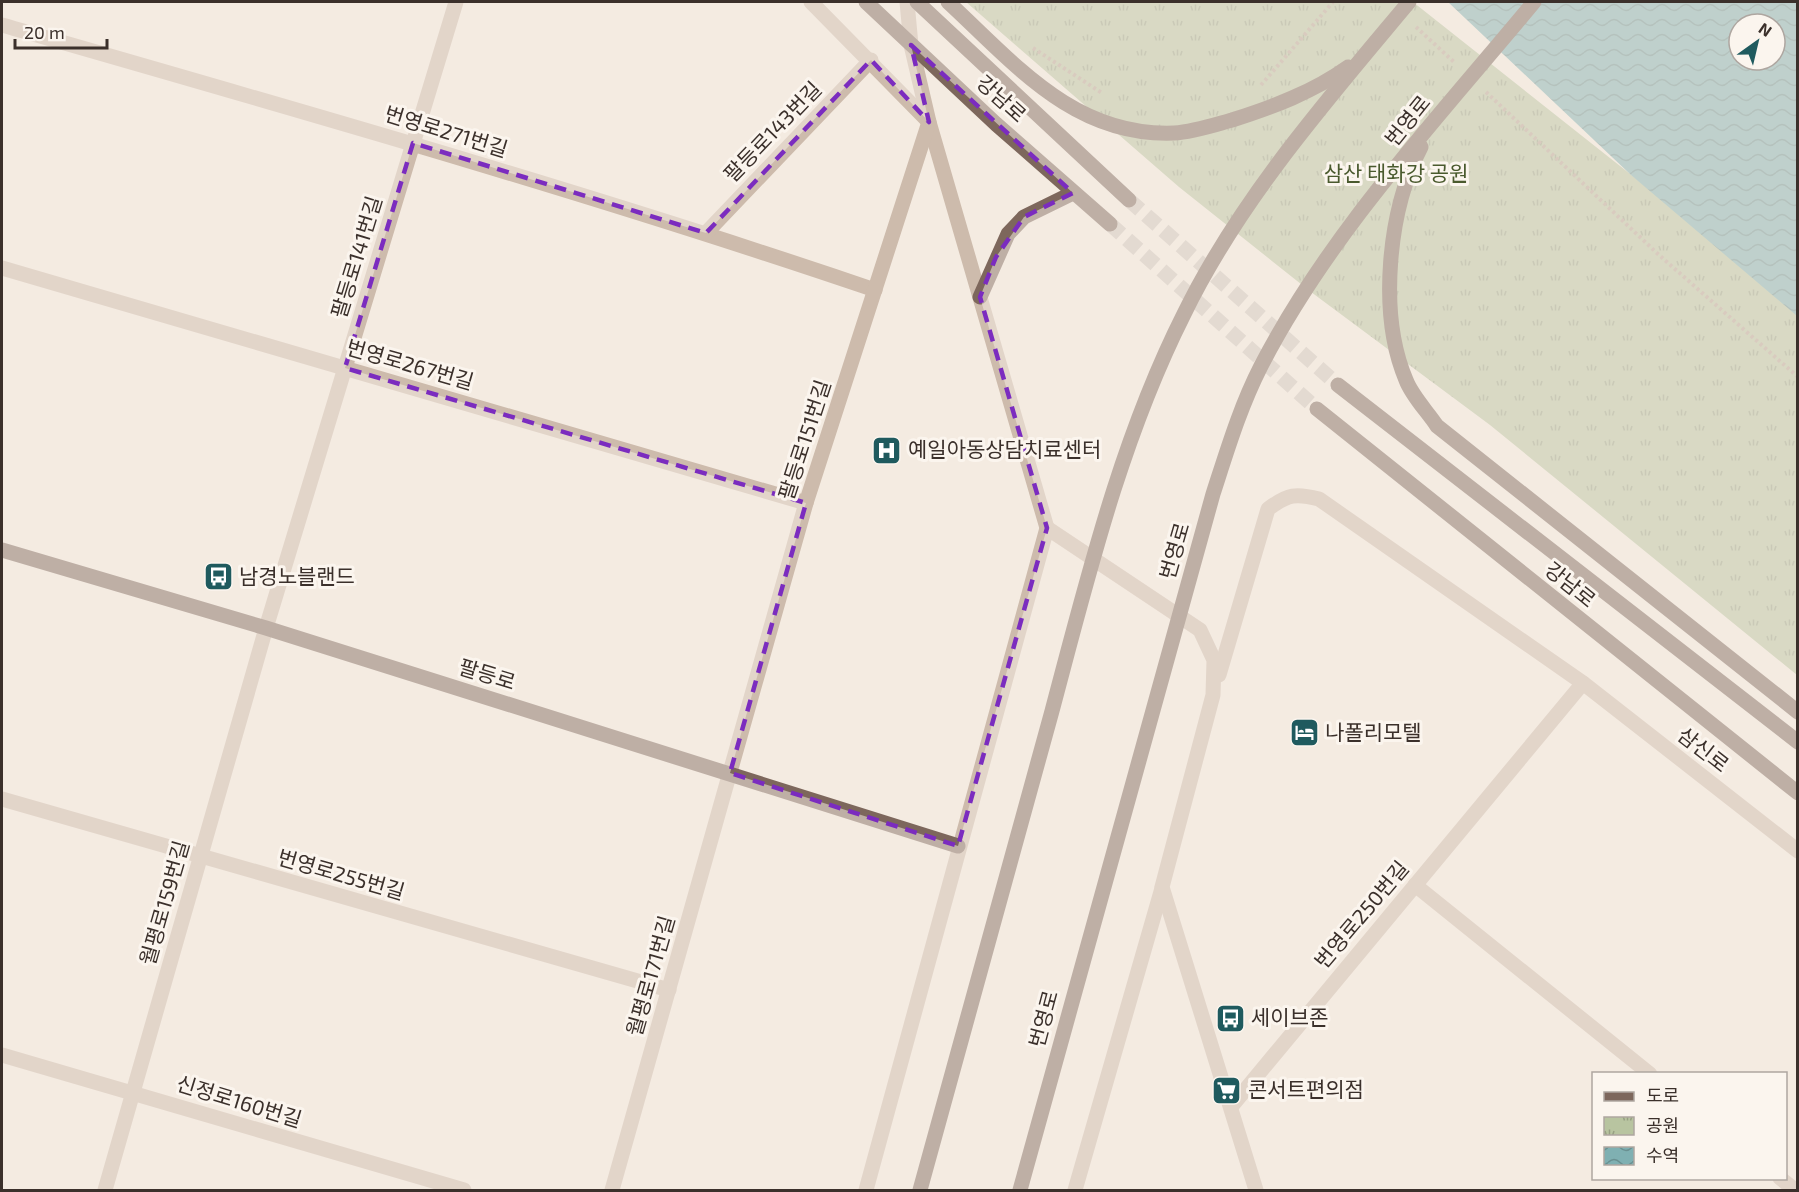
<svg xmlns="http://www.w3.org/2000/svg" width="1799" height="1192" font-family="'Exo 2','Noto Sans KR',sans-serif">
<defs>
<pattern id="park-tufts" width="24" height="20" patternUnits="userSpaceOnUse" patternTransform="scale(1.5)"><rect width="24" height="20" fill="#b8c4a0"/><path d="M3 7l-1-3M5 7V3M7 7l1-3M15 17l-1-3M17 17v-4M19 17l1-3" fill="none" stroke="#97a083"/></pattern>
<pattern id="water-waves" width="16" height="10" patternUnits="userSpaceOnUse" patternTransform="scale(1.5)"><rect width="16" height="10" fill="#7fb0b2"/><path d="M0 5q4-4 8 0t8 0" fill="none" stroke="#699091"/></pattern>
</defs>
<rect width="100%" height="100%" fill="#f4ebe1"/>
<!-- park -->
<polygon fill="url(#park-tufts)" points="966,2 1413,2 1797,306 1797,675 1490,425 1311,292 1179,187"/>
<!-- water -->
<path fill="url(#water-waves)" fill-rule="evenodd" d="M1448,2H1797V316L1631,175ZM1739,24H1775V60H1739Z"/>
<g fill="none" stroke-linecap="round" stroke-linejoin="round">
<!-- major-tunnel -->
<g stroke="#cfc6bd" stroke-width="15" stroke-dasharray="15 8" stroke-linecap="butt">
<polyline points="1129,200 1338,385"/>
<polyline points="1110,224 1317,409"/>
</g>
<!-- path -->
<g stroke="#b9a596" stroke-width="4" stroke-dasharray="3 3" stroke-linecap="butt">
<polyline points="1416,27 1454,62"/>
<polyline points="1033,48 1102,93"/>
<polyline points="1261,85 1333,2"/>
<polyline points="1486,92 1659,255 1798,377"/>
</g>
<!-- minor -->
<g stroke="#cdbbac" stroke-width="15">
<polyline points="811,2 927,120"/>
<polyline points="907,2 911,45 929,122 1047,528"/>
<path d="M2,25C294,109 587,192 875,290"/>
<polyline points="706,233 871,60"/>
<polyline points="2,268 806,503"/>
<path d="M1219,675L1268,509C1288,494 1296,493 1319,499L1583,683L1798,851"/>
<polyline points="2,799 669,990"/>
<polyline points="1415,885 1650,1074"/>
<polyline points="2,1055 464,1190"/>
<polyline points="1231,1107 1583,683"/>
<polyline points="1780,1178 1795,1190"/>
<polyline points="105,1190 266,628 456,2"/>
<polyline points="612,1190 806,503 929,122"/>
<polyline points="866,1190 1047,528 1200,630 1214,660 1213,695 1162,887 1256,1190"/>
<polyline points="1075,1190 1162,888"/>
</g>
<!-- major -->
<g stroke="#7d675c" stroke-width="15">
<polyline points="866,2 996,124 1110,224"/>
<polyline points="917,2 1129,200"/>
<path d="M948,2C1014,63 1074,137 1174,133C1193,132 1214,125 1232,120C1273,107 1313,92 1348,67"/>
<path d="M1421,147C1388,210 1378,314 1406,380C1412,396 1427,411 1437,426L1798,712"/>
<polyline points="980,297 1008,234 1024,217 1073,193"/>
<polyline points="1338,385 1798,742"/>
<polyline points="1317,409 1798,793"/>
<polyline points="2,550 266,628 958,846"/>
<path d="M920,1190C964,1031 1008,871 1052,711C1088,576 1121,439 1184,314C1240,199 1328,99 1409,2"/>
<path d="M1020,1190L1213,494C1227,451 1240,407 1261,366C1330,232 1438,118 1534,2"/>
</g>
</g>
<!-- marked area -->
<path d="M0 0H1799V1192H0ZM911,45L1073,193L1024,217L996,257L980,297L1047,528L958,846L730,773L806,503L345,368L413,143L706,233L871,60L929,122Z" fill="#f4ebe1" fill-opacity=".55" fill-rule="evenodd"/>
<path fill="none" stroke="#7b2cbf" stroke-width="4.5" stroke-dasharray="12 8" stroke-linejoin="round" d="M911,45L1073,193L1024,217L996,257L980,297L1047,528L958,846L730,773L806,503L345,368L413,143L706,233L871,60L929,122Z"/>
<!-- icons -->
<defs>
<symbol id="hospital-square" viewBox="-11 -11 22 22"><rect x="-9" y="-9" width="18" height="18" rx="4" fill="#1f5a5e" stroke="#fbf5ee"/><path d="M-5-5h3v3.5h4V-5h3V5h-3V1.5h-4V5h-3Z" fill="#fff"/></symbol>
<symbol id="bus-square" viewBox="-11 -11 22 22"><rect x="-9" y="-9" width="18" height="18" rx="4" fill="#1f5a5e" stroke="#fbf5ee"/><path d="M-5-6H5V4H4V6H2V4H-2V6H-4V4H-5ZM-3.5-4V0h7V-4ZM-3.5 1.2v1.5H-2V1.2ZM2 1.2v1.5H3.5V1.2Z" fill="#fff"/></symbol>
<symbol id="hotel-square" viewBox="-11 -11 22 22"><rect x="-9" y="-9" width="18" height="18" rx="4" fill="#1f5a5e" stroke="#fbf5ee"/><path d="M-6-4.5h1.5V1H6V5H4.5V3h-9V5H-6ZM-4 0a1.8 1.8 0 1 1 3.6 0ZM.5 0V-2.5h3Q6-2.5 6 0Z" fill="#fff"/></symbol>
<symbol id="supermarket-square" viewBox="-11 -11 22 22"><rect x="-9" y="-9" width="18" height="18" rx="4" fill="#1f5a5e" stroke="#fbf5ee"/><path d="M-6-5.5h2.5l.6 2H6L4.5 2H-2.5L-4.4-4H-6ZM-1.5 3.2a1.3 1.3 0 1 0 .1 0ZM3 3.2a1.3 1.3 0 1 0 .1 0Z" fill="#fff"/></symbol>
</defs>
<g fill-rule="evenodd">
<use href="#hospital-square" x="870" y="434" width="33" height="33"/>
<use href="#bus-square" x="202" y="560" width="33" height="33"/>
<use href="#hotel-square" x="1288" y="716" width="33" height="33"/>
<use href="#bus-square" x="1214" y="1002" width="33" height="33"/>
<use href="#supermarket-square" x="1210" y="1074" width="33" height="33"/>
</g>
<g text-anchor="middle" stroke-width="6" stroke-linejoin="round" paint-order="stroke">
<!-- street labels -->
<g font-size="21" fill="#3b302b" stroke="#fbf5ee">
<text transform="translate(1001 99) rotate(42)" y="7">강남로</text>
<text transform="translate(1408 121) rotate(-51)" y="7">번영로</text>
<text transform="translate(446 132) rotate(17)" y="7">번영로271번길</text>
<text transform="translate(773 132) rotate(-46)" y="7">팔등로143번길</text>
<text transform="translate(357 257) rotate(-73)" y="7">팔등로141번길</text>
<text transform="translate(410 365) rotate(16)" y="7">번영로267번길</text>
<text transform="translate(805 440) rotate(-72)" y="7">팔등로151번길</text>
<text transform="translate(1175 551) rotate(-74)" y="7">번영로</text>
<text transform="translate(1570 585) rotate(39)" y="7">강남로</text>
<text transform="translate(487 675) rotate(17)" y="7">팔등로</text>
<text transform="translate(1703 750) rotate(38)" y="7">삼신로</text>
<text transform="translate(341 875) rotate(16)" y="7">번영로255번길</text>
<text transform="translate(165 903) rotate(-74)" y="7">월평로159번길</text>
<text transform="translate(1362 915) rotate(-50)" y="7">번영로250번길</text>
<text transform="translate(651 976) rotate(-74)" y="7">월평로171번길</text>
<text transform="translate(1044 1019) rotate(-75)" y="7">번영로</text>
<text transform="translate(239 1102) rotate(17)" y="7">신정로160번길</text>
</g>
<!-- park labels -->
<g font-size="21" fill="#4a5a2e" stroke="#fbf5ee">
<text x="1396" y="181">삼산 태화강 공원</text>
</g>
<!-- poi labels -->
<g font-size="21" fill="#3b302b" stroke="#fbf5ee" text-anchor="start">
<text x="908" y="457">예일아동상담치료센터</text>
<text x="239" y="584">남경노블랜드</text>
<text x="1325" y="740">나폴리모텔</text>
<text x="1251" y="1025">세이브존</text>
<text x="1248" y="1097">콘서트편의점</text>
</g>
</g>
<!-- border -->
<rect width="1799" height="1192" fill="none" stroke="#3b302b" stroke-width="6"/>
<!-- legend -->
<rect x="1592" y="1072" width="195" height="108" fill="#fbf5ee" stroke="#aea6a0" stroke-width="1.5"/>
<rect x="1604" y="1092" width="30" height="9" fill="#7d675c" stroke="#aea6a0" stroke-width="1.5"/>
<text x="1646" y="1102" font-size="18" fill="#3b302b">도로</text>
<rect x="1604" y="1117" width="30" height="18" fill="url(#park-tufts)" stroke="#aea6a0" stroke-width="1.5"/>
<text x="1646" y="1132" font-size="18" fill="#3b302b">공원</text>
<rect x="1604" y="1147" width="30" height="18" fill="url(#water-waves)" stroke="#aea6a0" stroke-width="1.5"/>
<text x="1646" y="1162" font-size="18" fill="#3b302b">수역</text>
<!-- north arrow -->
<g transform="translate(1757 42) rotate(34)"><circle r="28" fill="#fbf5ee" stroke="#aea6a0" stroke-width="1.5"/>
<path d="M0-4.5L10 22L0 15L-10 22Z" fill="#1f5a5e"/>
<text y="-9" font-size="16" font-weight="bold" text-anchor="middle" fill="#3b302b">N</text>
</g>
<!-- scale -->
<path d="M15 39v9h92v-9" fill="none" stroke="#3b302b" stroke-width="3"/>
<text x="24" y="39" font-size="18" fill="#3b302b" stroke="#fbf5ee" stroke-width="4.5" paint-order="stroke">20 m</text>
</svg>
